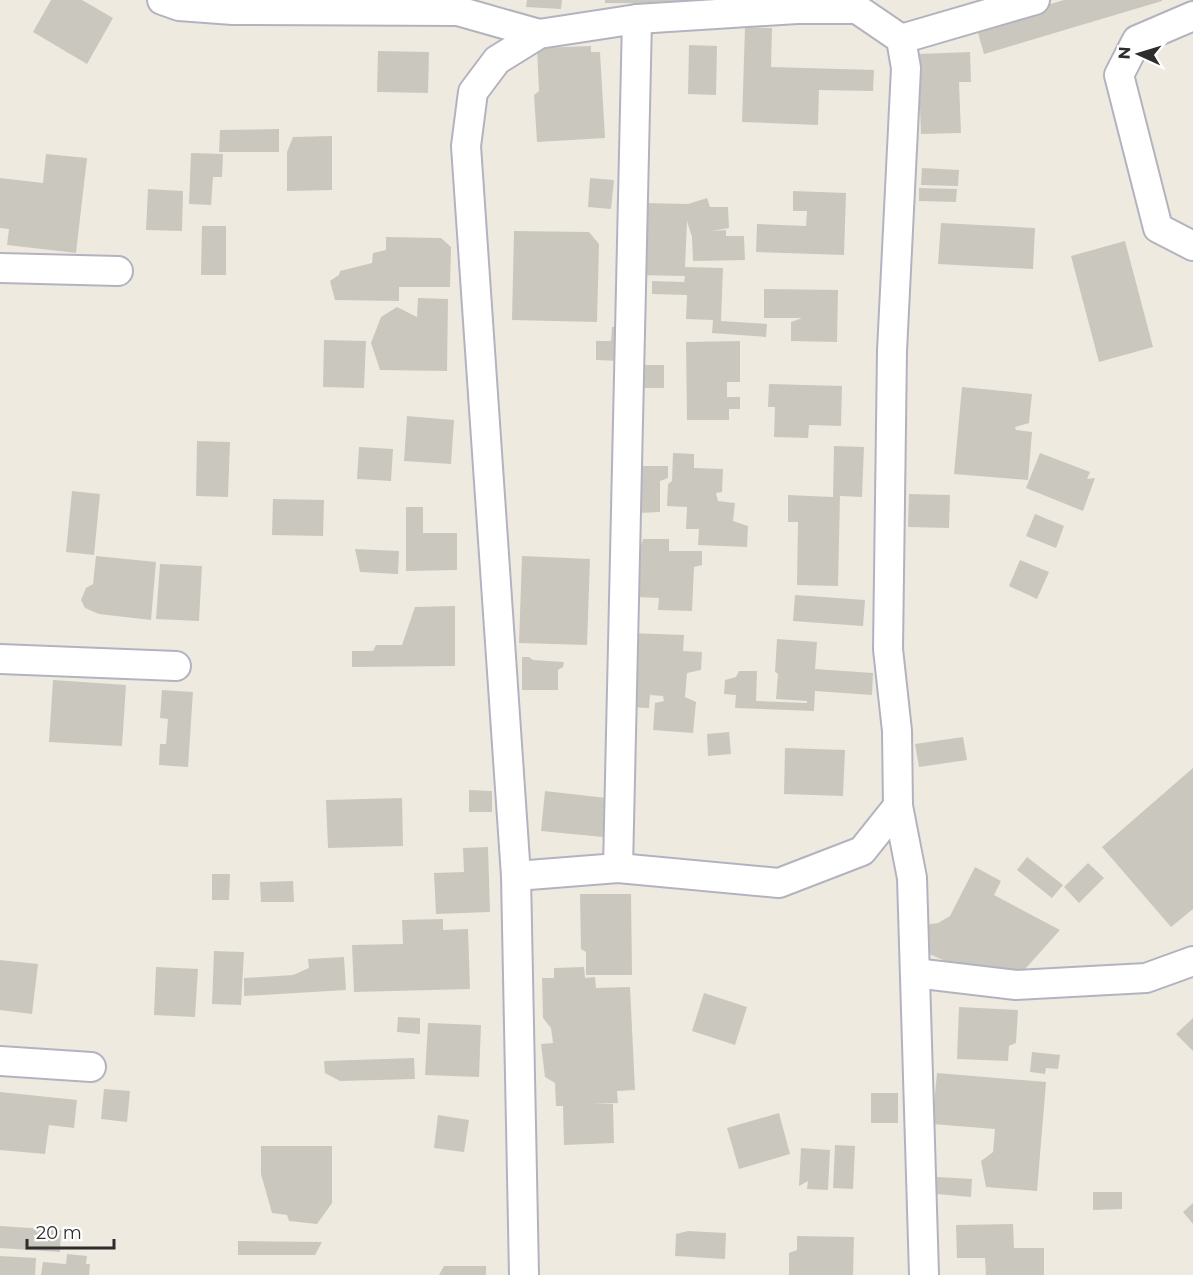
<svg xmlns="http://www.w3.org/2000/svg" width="1193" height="1275" font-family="Montserrat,sans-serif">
<rect width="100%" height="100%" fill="#eeeae0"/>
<!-- building -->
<g fill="#cac8be">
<polygon points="51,0 82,0 113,18 87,64 33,32"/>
<polygon points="527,0 562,0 561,9 526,7"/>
<polygon points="605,0 735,0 735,4 605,3"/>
<polygon points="1064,0 1162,0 1162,1 984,54 976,26"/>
<polygon points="745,27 772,28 771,67 874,70 873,91 819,90 818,125 742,122"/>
<polygon points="689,45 717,46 716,95 688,94"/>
<polygon points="591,46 591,52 600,52 605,138 537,142 534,95 539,91 537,48"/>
<polygon points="378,51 429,52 428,93 377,92"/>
<polygon points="970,52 971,82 959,82 961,133 921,134 918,54"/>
<polygon points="279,129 279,152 219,152 220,130"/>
<polygon points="332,136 332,190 287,191 287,152 293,137"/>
<polygon points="191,153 223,154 222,177 213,177 211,205 189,204"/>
<polygon points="46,154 87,158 76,253 7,245 9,229 0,228 0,178 43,183"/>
<polygon points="922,168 959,170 958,186 921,185"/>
<polygon points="590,178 614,180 611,209 588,207"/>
<polygon points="919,188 957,189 956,202 919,201"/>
<polygon points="148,189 183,191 182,231 146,230"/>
<polygon points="793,191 846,193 844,255 756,252 757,224 806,226 807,211 793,211"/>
<polygon points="707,198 710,207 728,207 729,228 712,231 726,230 726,236 744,236 745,260 693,261 692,237 687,221 685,267 723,268 721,321 767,324 766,337 712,333 713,320 686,319 687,295 652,294 652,281 684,282 685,276 635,275 644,203 688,204"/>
<polygon points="941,223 1035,228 1033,269 938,264"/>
<polygon points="202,226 226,226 226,275 201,275"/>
<polygon points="514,231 589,232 599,244 597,322 512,320"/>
<polygon points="386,237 441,238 451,247 450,287 399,287 399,301 335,300 330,281 339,275 340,271 372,263 373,253 386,250"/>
<polygon points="1125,241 1153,347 1099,362 1071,256"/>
<polygon points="764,289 838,290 837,342 791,341 791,322 802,318 764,318"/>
<polygon points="418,298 448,299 447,371 380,370 371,343 381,317 397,307 417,317"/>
<polygon points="612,327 621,327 620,361 596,360 596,341 611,341"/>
<polygon points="324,340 366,341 364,388 323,387"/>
<polygon points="740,341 740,382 727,382 727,397 740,397 740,409 729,409 729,420 687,420 686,342"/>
<rect x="634" y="365" width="30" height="23"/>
<polygon points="769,384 842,386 841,426 809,425 808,438 774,437 775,407 768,407"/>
<polygon points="962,387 1032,394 1029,423 1015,427 1016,430 1032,432 1028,480 954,474"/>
<polygon points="407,416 454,420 451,464 404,461"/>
<polygon points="197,441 230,442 228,497 196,496"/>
<polygon points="834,446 864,447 862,497 840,496 838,586 797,585 798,522 788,522 788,495 833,497"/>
<polygon points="359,447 393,449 391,481 357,479"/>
<polygon points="673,453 694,454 694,468 723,469 722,492 716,493 718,501 735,503 733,521 748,526 747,547 698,545 699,529 686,529 687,507 667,506 668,484 672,481"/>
<polygon points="1040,453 1090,472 1087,479 1095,478 1083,511 1026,488"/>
<polygon points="635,466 668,466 668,478 660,481 660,512 639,513"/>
<polygon points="72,491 100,494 94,555 66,552"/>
<polygon points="909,494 950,495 949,528 908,527"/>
<polygon points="273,499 324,500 323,536 272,535"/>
<polygon points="406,507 423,507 423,533 457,533 457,570 406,571"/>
<polygon points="1035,514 1064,526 1056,548 1026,536"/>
<polygon points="643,539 669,539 669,551 702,551 702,565 694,567 692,611 658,610 659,598 636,597 638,556"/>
<polygon points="355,549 399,551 398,574 360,572"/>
<polygon points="96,556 156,562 151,620 99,614 85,608 81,600 86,588 93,584"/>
<polygon points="522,556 590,559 587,645 519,643"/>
<polygon points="1020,560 1049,572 1037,599 1009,586"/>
<polygon points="160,564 202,566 199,621 156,619"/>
<polygon points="795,595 865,600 863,626 793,621"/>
<polygon points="455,606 455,666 352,667 352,651 373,651 376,645 402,645 415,607"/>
<polygon points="629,633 684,635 683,651 702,652 701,670 687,673 685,697 696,702 693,733 653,730 655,703 664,701 663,696 650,695 649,708 626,707"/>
<polygon points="777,639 817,642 815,669 873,673 872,695 815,691 814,711 735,708 736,695 724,694 725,680 736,677 739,671 757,671 756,701 807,703 807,701 776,699 778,674 775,672"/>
<polygon points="522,657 529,657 533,660 564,662 563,667 558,670 558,690 522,690"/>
<polygon points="53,680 126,685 122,746 49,742"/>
<polygon points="162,690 193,692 188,767 159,765 160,744 166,744 168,719 160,718"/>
<polygon points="729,732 731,754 708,756 707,734"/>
<polygon points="963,737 967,760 919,767 915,744"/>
<polygon points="785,748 845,750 843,796 784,794"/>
<polygon points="1193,768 1193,909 1171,927 1102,847"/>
<polygon points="469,790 492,791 492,812 469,812"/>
<polygon points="545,791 606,798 603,837 541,831"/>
<polygon points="402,798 403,846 328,848 326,800"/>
<polygon points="488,847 490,912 436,914 434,873 464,872 463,848"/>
<polygon points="1027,857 1063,885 1052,898 1017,870"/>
<polygon points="1088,863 1104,878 1079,903 1064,887"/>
<polygon points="975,867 1001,881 994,895 1060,930 1018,977 983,977 929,954 924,925 938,923 950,916"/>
<polygon points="212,874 230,874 229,900 212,900"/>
<polygon points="293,881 294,902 261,902 260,882"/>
<polygon points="580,894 631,894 632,975 586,975 586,952 581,949"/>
<polygon points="443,919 443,930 468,929 470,989 354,992 352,945 403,944 402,920"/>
<polygon points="214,951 244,952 241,1005 212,1004"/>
<polygon points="344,957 346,990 244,996 244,978 293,975 309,968 308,959"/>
<polygon points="0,960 38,964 32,1014 0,1010"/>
<polygon points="156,967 198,969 195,1017 154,1015"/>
<polygon points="584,967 585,978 595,977 596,988 630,987 635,1090 617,1091 618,1103 592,1104 613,1104 614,1143 564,1145 563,1106 556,1106 555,1083 545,1077 541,1044 553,1043 551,1028 543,1018 542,978 554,978 554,968"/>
<polygon points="704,993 747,1007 735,1045 692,1031"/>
<polygon points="959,1007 1018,1010 1016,1043 1009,1046 1008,1061 957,1059"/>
<polygon points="398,1017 420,1018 420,1034 397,1032"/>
<polygon points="1193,1018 1193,1051 1176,1034"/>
<polygon points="428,1023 481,1025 479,1077 425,1075"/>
<polygon points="1032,1052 1060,1055 1058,1069 1046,1068 1045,1074 1030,1072"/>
<polygon points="414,1058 415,1079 340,1081 325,1073 324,1061"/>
<polygon points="937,1073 1046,1082 1037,1191 986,1187 981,1161 993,1152 995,1129 932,1124"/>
<polygon points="104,1089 130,1091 127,1122 101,1119"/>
<polygon points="0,1092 77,1100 74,1128 49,1125 45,1154 0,1150"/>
<rect x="871" y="1093" width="27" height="30"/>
<polygon points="779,1113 790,1154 739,1169 727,1128"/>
<polygon points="438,1115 469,1120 464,1152 434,1148"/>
<polygon points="835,1145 855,1146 853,1189 833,1188"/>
<polygon points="261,1146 332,1146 332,1203 317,1224 289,1221 287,1215 272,1213 261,1174"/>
<polygon points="801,1148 830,1150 828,1190 807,1189 808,1181 799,1186"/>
<polygon points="937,1177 972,1179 971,1197 936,1194"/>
<polygon points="1093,1192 1122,1192 1122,1209 1093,1210"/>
<polygon points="1193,1203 1193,1224 1183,1212"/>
<polygon points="1013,1224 1014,1248 1044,1248 1044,1275 986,1275 985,1258 957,1258 956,1225"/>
<polygon points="0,1226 61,1230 60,1252 0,1248"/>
<polygon points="688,1231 726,1233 725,1259 675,1256 676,1234"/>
<polygon points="797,1236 854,1237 853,1275 789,1275 789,1253 797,1250"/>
<polygon points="238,1241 322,1242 315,1255 238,1255"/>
<polygon points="67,1254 87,1256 86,1264 90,1264 89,1275 41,1275 43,1262 66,1264"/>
<polygon points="0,1256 36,1258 35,1275 0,1275"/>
<polygon points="444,1266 486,1266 486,1275 439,1275"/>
</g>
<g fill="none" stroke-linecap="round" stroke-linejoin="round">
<defs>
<g id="minor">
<polyline points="162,0 179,6 233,10 458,11 539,34"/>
<polyline points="1193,16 1137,40 1119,75 1158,228 1193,246"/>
<polyline points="901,39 1035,0"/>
<polyline points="0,268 118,271"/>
<polyline points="0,659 176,666"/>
<polyline points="618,868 637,19"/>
<polyline points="516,876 618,868 779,883 862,851 898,806"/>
<polyline points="915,973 1016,985 1146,978 1193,961"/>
<polyline points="0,1061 91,1067"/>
<polyline points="524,1275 516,876 466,146 473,92 497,60 539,34 637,19 797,9 857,9 901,39 906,68 892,351 888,649 897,731 898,806 912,878 924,1275"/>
</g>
</defs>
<!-- minor casing -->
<use href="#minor" stroke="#b3b3c0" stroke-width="32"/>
<!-- minor -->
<use href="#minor" stroke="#fff" stroke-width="28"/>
</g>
<!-- north arrow -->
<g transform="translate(1139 54) rotate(274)" stroke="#ffffff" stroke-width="4.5" paint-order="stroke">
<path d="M0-4.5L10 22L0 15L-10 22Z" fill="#2d2d2d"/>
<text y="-9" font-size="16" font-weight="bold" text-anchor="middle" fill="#2d2d2d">N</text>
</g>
<!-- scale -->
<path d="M27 1239v9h87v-9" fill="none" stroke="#2d2d2d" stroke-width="3"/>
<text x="36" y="1239" font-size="18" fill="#2d2d2d" stroke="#ffffff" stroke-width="4.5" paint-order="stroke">20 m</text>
</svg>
